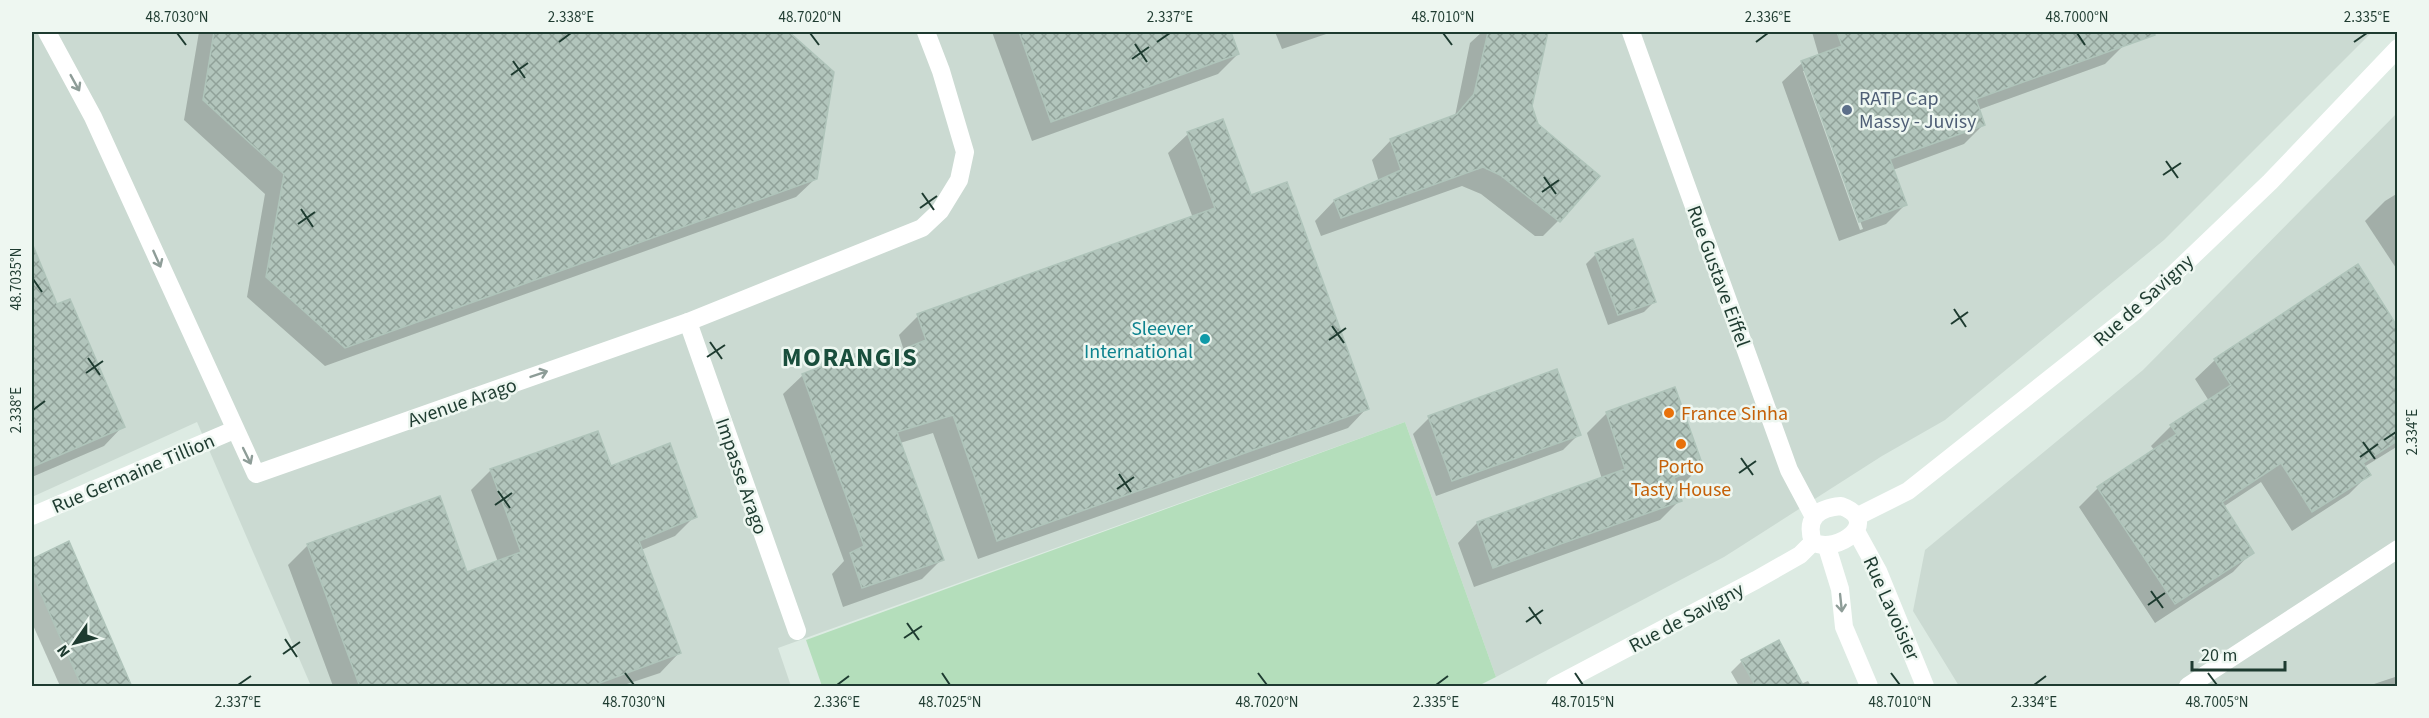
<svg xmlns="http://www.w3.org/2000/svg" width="2429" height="718" font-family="'Source Sans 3',sans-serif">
<defs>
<pattern id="building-cross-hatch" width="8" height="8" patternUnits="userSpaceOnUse" patternTransform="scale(1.5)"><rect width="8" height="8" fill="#b2c5bc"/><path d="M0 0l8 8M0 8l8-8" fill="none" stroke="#90a199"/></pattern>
</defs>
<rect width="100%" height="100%" fill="#ddebe3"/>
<!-- built -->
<g fill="#cbdad2">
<polygon points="32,32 2372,32 2164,240 1945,420 1882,456 1724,557 1496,677 1405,422 778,648 791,686 311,686 197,422 32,497"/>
<polygon points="2397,113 2397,686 1959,686 1913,611 1925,550 2143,370"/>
</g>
<!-- pitch -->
<polygon fill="#b4debb" points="1405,422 1496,677 1478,686 822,686 806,640"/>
<!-- shadow -->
<g fill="#0003" fill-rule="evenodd">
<polygon points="199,32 787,32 832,71 816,178 796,197 325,366 247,297 265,194 184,120"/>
<polygon points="992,32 1230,32 1238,54 1218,74 1032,141"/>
<polygon points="1275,32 1332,32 1282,49"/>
<polygon points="1482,32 1530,32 1546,34 1530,106 1563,216 1543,236 1535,236 1481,194 1462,186 1321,236 1315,221 1334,201 1379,182 1372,160 1391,140 1455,116 1470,43"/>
<path d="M1812,32H2120L2124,45L2105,64L1978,110L1984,124L1964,144L1893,170L1905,205L1886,224L1839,241L1782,82L1802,63L1819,56ZM1803,71H1806L1863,229L1860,230Z"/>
<polygon points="1188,134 1250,197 1367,408 1348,428 978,559 933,433 900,443 942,559 922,579 843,607 832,574 844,561 783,394 803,375 871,364 904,351 899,335 918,316 1193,218 1168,153"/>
<polygon points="2398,193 2398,271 2365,221 2385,201"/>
<polygon points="1596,254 1654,302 1644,312 1608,325 1586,264"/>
<polygon points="2357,266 2398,329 2398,446 2364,467 2369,474 2349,494 2292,531 2261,482 2223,507 2252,552 2233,572 2155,623 2079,507 2098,488 2155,451 2151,446 2171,426 2209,401 2195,379 2215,360"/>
<polygon points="47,282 56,306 123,426 104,446 32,477 32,289"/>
<polygon points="1607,413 1701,466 1681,486 1676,488 1680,500 1660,520 1474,587 1458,543 1477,523 1602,479 1587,433"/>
<polygon points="1429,418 1579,434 1563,450 1436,496 1413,434"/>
<polygon points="610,468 695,516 675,536 641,550 679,653 660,673 621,686 333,686 288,565 308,545 466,574 498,562 471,490 491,470"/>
<polygon points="69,543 130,686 60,686 32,623 32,560"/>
<polygon points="1742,661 1801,684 1808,681 1811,686 1739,686 1731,672"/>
<polygon points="2398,676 2398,686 2367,686 2368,686"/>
</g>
<!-- building -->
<g fill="url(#building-cross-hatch)" stroke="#afc4ba" stroke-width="1.5">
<polygon points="214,32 789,32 834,72 817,179 345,348 266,277 284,174 203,100"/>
<polygon points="1019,32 1231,32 1239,54 1051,122"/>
<polygon points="1488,32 1548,32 1532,106 1538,124 1600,176 1560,222 1500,175 1483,167 1341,218 1334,200 1401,170 1390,139 1457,114 1474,94"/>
<polygon points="1837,32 2154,32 2155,35 1976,99 1985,125 1890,159 1907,205 1859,222 1801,61 1842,46"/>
<polygon points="1223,119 1251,195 1287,182 1369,409 997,541 953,415 897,432 944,560 862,588 850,553 864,546 802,374 868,349 872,362 926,340 917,314 1215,208 1187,132"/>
<polygon points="1633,239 1656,302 1618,315 1595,253"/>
<polygon points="32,243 57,304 70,299 125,427 32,467"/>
<polygon points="2358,264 2397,326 2397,441 2363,463 2371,475 2312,512 2281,463 2222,502 2254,553 2175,604 2097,487 2177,434 2170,425 2231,385 2214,359"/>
<polygon points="1557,369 1581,435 1452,481 1428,416"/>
<polygon points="1675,387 1703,466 1674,478 1682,501 1493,568 1477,522 1625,469 1606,412"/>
<polygon points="598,431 611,466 670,443 697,517 639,541 681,653 589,687 360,687 307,544 440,496 467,572 521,552 490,469"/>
<polygon points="69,541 132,687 82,687 32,573 32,559"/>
<polygon points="1779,640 1804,687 1756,687 1741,660"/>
</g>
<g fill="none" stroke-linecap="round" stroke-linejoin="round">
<!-- minor -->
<g stroke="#fff" stroke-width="18">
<polyline points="47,32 93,117 256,474 688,322 922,228 940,211 959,180 965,152 941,71 926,32"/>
<polyline points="1631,32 1789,470 1814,517"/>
<polyline points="688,322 797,631"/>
<polyline points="32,516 234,430"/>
<polyline points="1856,531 1878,571 1925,686"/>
<polyline points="1827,547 1840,589 1844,627 1869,686"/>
<polyline points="2188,686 2398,549"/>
</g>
<!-- tertiary -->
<g stroke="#fff" stroke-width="18">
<path d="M1841,506C1883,521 1837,555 1813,542C1805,518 1818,508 1841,506Z"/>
<polyline points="1858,516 1908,491 2134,312 2270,182 2398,48"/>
<polyline points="1555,686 1756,580 1800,555 1813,542"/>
</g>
</g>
<!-- one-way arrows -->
<defs><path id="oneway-shaft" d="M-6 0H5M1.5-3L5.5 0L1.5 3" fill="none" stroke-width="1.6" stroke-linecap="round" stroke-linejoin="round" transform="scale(1.5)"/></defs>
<g stroke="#8e9d98">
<use href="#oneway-shaft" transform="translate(75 83) rotate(61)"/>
<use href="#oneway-shaft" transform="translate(157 259) rotate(66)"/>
<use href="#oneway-shaft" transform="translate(539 374) rotate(-19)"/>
<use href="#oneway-shaft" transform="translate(247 456) rotate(64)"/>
<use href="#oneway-shaft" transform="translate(1841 603) rotate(84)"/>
</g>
<!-- ticks -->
<path fill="none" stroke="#1e3b30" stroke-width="2" d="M177,33L186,45M810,33L819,45M1443,33L1452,45M2077,33L2085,45M559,42L571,33M1157,42L1170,33M1756,42L1768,33M2354,42L2367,33M1135,44L1147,62M1132,59L1149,47M513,61L525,78M511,75L528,63M2166,161L2178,178M2163,175L2181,163M1544,177L1556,194M1542,192L1559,180M922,193L934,210M920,208L937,196M301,209L313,227M298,224L315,212M33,279L42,292M1954,309L1966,327M1951,324L1968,312M1332,326L1344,343M1329,340L1346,328M710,342L722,359M707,357L725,345M88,358L100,375M86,373L103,361M33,410L45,401M2384,440L2396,432M2363,442L2375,459M2360,457L2378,444M1741,458L1753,475M1739,473L1756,461M1119,474L1131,492M1117,489L1134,477M498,491L510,508M495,505L512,493M2151,591L2163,608M2148,605L2165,593M1529,607L1541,624M1526,622L1543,610M907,623L919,640M904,638L922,626M285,639L297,657M283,654L300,642M625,673L634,685M942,673L950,685M1258,673L1267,685M1575,673L1583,685M1891,673L1900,685M2208,673L2217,685M238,685L251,676M837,685L849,676M1436,685L1448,676M2034,685L2046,676"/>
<!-- markers -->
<circle fill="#5c6f8a" stroke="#eef7f1" stroke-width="2" cx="1847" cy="110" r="6"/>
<circle fill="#0f9aa8" stroke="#eef7f1" stroke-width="2" cx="1205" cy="339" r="6"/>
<g fill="#e8710a" stroke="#eef7f1" stroke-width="2">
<circle cx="1669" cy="413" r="6"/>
<circle cx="1681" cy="444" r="6"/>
</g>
<g text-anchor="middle" stroke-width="5" stroke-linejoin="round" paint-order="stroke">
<!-- service labels -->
<g font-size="20" fill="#4e5e75" stroke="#eef7f1" text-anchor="start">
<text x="1859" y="105">RATP Cap<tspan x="1859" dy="23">Massy - Juvisy</tspan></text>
</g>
<!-- street labels -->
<g font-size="20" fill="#1e3b30" stroke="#eef7f1">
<text transform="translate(1719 276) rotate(70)" y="7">Rue Gustave Eiffel</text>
<text transform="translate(2143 300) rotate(-42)" y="7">Rue de Savigny</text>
<text transform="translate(462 402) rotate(-19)" y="7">Avenue Arago</text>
<text transform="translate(133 473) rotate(-23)" y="7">Rue Germaine Tillion</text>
<text transform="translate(742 476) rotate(71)" y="7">Impasse Arago</text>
<text transform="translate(1892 608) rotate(66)" y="7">Rue Lavoisier</text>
<text transform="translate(1686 617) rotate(-28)" y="7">Rue de Savigny</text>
</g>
<!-- culture labels -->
<g font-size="20" fill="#0d838f" stroke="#eef7f1" text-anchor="end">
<text x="1193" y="335">Sleever<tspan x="1193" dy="23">International</tspan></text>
</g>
<!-- food labels -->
<g font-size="20" fill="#c56008" stroke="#eef7f1" text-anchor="start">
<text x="1681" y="420">France Sinha</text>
<text x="1681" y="473" text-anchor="middle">Porto<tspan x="1681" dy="23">Tasty House</tspan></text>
</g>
<!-- district labels -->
<g font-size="26" font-weight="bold" letter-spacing="1.5" fill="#194e3c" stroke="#eef7f1">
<text x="850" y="366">MORANGIS</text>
</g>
</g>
<!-- border -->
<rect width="2429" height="718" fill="none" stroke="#eef7f1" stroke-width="66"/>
<!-- north arrow -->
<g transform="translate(75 643) rotate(235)" stroke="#eef7f1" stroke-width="4.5" paint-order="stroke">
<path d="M0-4.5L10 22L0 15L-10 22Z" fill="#1e3b30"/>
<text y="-9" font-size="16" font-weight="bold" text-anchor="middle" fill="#1e3b30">N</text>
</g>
<!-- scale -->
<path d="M2192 661v9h93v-9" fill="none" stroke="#1e3b30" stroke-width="3"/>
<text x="2201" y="661" font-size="18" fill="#1e3b30" stroke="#eef7f1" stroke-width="4.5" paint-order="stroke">20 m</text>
<rect x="33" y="33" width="2363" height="652" fill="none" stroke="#1e3b30" stroke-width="2"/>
<g font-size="15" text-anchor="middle" fill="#1e3b30">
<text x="177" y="22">48.7030°N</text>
<text x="571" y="22">2.338°E</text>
<text x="810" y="22">48.7020°N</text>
<text x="1170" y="22">2.337°E</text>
<text x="1443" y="22">48.7010°N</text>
<text x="1768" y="22">2.336°E</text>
<text x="2077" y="22">48.7000°N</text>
<text x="2367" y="22">2.335°E</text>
<text transform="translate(16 279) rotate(-90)" y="5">48.7035°N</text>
<text transform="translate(16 410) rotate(-90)" y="5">2.338°E</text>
<text transform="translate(2412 432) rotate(-90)" y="5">2.334°E</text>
<text x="238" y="707">2.337°E</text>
<text x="634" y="707">48.7030°N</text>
<text x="837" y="707">2.336°E</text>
<text x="950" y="707">48.7025°N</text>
<text x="1267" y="707">48.7020°N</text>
<text x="1436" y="707">2.335°E</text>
<text x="1583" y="707">48.7015°N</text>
<text x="1900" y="707">48.7010°N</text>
<text x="2034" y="707">2.334°E</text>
<text x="2217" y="707">48.7005°N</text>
</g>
</svg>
